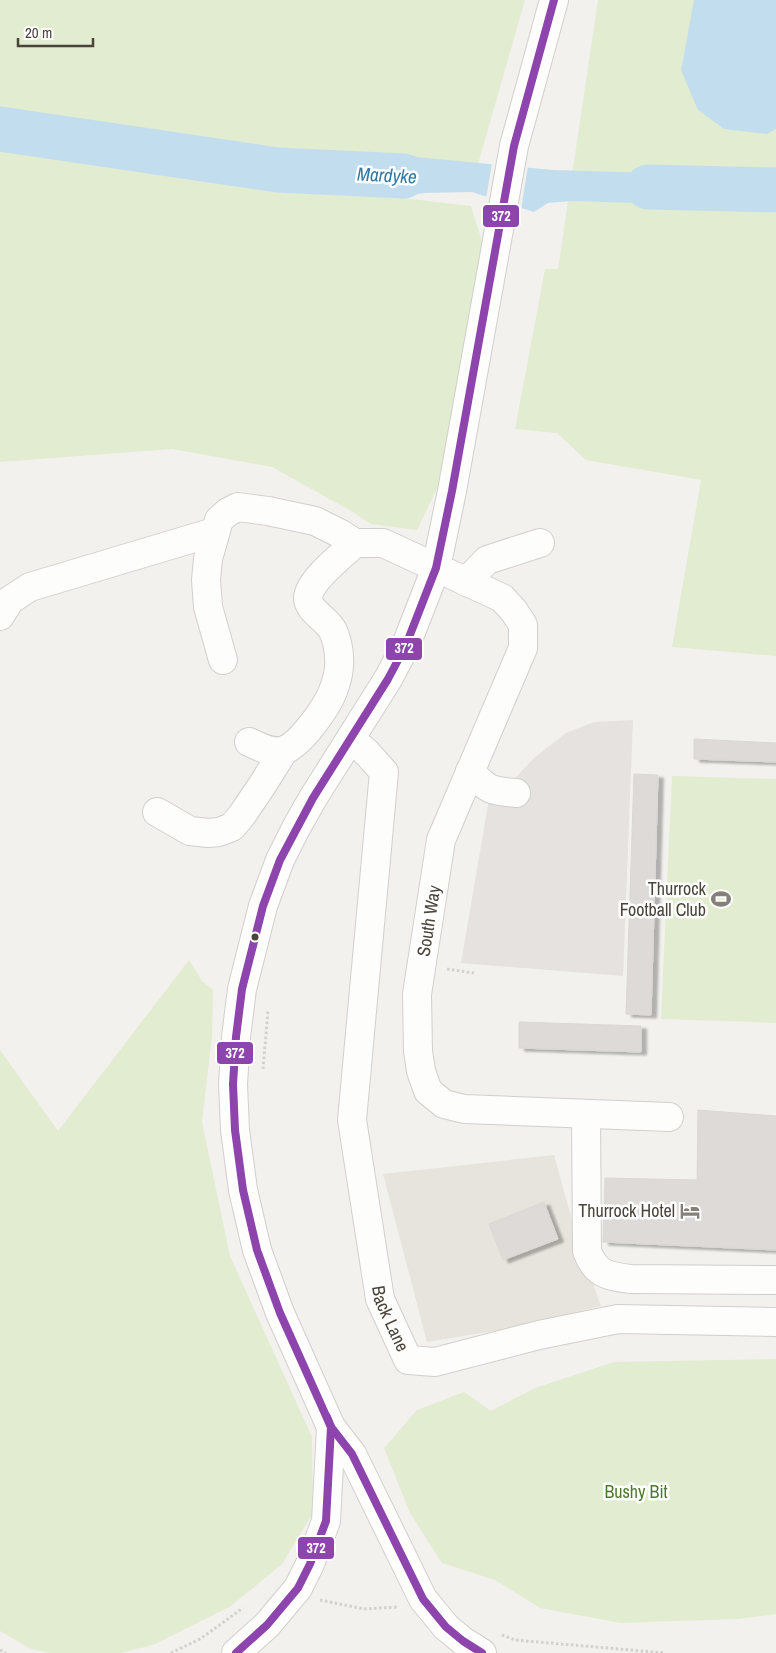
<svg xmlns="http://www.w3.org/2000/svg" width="776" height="1653" font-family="'Archivo Narrow',sans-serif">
<defs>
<filter id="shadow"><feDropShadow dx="5.5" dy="3" stdDeviation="1" flood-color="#0004"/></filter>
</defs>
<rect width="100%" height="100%" fill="#f3f1ee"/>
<!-- residential -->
<polygon fill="#e7e3dd" points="554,1155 578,1242 601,1306 518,1327 427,1342 383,1174"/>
<!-- green -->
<g fill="#e2ecd0">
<polygon points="0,0 525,0 478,164 406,156 339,193 394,197 471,206 484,248 445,472 417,530 371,524 351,511 272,467 172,449 0,462"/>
<polygon points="598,0 776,0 776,656 672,647 701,480 586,460 557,433 515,429 545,269 558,269"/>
<polygon points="672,776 776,779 776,1023 661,1019"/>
<polygon points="189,960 202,981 213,990 212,1036 202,1122 230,1256 312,1437 313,1513 282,1564 231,1606 153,1645 121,1653 50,1653 31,1649 0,1631 0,1050 58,1131"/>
<polygon points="776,1359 776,1614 739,1619 621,1623 540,1608 495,1580 442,1563 410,1513 384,1448 417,1410 464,1392 491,1411 535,1388 614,1362"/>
</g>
<!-- parking -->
<polygon fill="#e5e2df" points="633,720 623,976 461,963 488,805 495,777 513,780 534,758 566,733 594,722"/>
<!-- water -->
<g fill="#c2deee">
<polygon points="694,0 776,0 776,129 767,134 724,129 698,110 681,70"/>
<polygon points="344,154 406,156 553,170 719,175 701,205 572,201 548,203 534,212 472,192 425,193 394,197 339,193"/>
</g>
<!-- pier -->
<polygon fill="#f3f1ee" points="492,163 528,166 521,210 486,199"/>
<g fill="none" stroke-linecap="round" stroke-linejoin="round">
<!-- river -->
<g stroke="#c2deee" stroke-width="45">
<polyline points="0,129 278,170 404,176"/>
<polyline points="648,187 776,190"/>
</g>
</g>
<!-- building -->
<g fill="#dddad7" stroke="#dbd8d4" filter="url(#shadow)">
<polygon points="694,739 776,743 776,762 694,759"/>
<polygon points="634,774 658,775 651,1015 626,1014"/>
<polygon points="519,1022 641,1026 641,1052 519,1048"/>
<polygon points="698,1110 776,1116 776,1250 603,1242 605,1178 697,1180"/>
<polygon points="544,1202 558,1239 503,1260 489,1224"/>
</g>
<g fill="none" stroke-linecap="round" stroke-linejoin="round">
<defs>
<g id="minor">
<polyline points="466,582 487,560 540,543"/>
<polyline points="0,616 10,600 30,587 214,532"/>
<polyline points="223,660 208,607 206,580 208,559 219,520 228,512 238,507 268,511 315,521 341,534 355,543 383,543 502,598 514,611 523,625 523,648 441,840 417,994 418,1051 421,1071 428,1091 444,1104 464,1109 669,1117"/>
<path id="s1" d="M351,739L366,752L384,772L352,1120L380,1299L408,1360L435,1362L539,1335L618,1319L776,1322"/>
<path d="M249,742C260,747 270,753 282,751C300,746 327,707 333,691C337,681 340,668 339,657C339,650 336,637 333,631C328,620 308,611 308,598C309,580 343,555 355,543"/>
<path d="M470,771C487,790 491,791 516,793"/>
<polyline points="157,812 190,831 208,833 219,832 232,827 242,815 263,784 284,750"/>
<path d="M586,1114L587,1251C596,1275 608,1276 631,1279L776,1280"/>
<polyline points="236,1653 267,1625 298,1588 310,1564 326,1521 331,1427"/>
<polyline points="482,1653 463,1641 446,1627 423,1599 352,1454 331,1427 280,1313 257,1250 243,1190 235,1130 233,1084 236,1037 242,989 263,906 280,860 296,828 313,798 388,679 406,645 436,568 452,491 514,146 554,0"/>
</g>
</defs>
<!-- minor casing -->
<use href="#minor" stroke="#d1cfcc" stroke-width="30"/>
<!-- path -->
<g stroke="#d3d1cc" stroke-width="3" stroke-dasharray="2.5 2.5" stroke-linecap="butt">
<polyline points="447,969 474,973"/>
<polyline points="263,1069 268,1011"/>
<polyline points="320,1600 364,1609 398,1607"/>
<polyline points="502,1635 515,1640 665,1653"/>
<polyline points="0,1650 6,1653"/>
<polyline points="171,1653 200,1639 243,1608"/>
</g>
<!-- minor -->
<use href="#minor" stroke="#fdfdfc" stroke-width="28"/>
<defs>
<g id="bus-1">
<polyline points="236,1653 267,1625 298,1588 310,1564 326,1521 331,1427 327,1417"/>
<polyline points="482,1653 463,1641 446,1627 423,1599 352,1454 331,1427 280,1313 257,1250 243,1190 235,1130 233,1084 236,1037 242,989 263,906 280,860 313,798 388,679 406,645 436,568 452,491 514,146 554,0"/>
</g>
</defs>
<!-- bus-1 casing -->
<use href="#bus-1" stroke="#fff" stroke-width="11"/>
<!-- bus-1 -->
<use href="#bus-1" stroke="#8e44ad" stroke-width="8"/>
</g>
<!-- icons -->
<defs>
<symbol id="stadium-bare" viewBox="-9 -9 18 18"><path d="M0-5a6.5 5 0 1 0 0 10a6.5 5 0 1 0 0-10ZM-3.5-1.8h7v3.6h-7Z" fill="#858079" stroke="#fff" stroke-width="2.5" paint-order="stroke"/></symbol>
<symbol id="hotel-bare" viewBox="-9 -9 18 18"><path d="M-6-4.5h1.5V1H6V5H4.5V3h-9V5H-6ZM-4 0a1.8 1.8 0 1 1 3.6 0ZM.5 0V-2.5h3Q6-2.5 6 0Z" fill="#858079" stroke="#fff" stroke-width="2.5" paint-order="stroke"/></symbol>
</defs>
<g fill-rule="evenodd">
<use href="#stadium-bare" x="707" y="885" width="28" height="28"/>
<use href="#hotel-bare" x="676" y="1197" width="28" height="28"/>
</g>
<!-- markers -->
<circle fill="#4a433a" stroke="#fff" stroke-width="2" cx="255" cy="937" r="4.5"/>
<g text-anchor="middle" stroke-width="5" stroke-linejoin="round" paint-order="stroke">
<!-- poi labels -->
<g font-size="18" fill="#4a433a" stroke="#fff" text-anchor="end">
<text x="706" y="895">Thurrock<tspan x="706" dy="21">Football Club</tspan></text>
<text x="675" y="1217">Thurrock Hotel</text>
</g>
<!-- street labels -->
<g font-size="18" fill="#4a433a" stroke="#fff">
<text transform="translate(429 921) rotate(-81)" y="6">South Way</text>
<text dy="6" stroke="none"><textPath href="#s1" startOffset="599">Back Lane</textPath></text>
</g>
<!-- park labels -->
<g font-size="18" fill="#4e7a2e" stroke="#fff">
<text x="636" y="1498">Bushy Bit</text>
</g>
<!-- water labels -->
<g font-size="19" font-style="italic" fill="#3278a3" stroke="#fff">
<text transform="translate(387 175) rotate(3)" y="7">Mardyke</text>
</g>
</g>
<g stroke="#fff" stroke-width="2">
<rect x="482" y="204" width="38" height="24" rx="5" fill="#8e44ad"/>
<rect x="385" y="637" width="38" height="24" rx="5" fill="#8e44ad"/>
<rect x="216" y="1041" width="38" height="24" rx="5" fill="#8e44ad"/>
<rect x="297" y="1536" width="38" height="24" rx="5" fill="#8e44ad"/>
</g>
<g font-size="14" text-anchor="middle" font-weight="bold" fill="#fff">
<text x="501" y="221">372</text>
<text x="404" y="653">372</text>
<text x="235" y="1058">372</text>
<text x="316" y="1553">372</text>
</g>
<!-- scale -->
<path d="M18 38v8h75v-8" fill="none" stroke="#4a433a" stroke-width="2.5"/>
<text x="25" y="38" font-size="15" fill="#4a433a" stroke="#ffffff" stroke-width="4" paint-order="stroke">20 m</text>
</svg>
